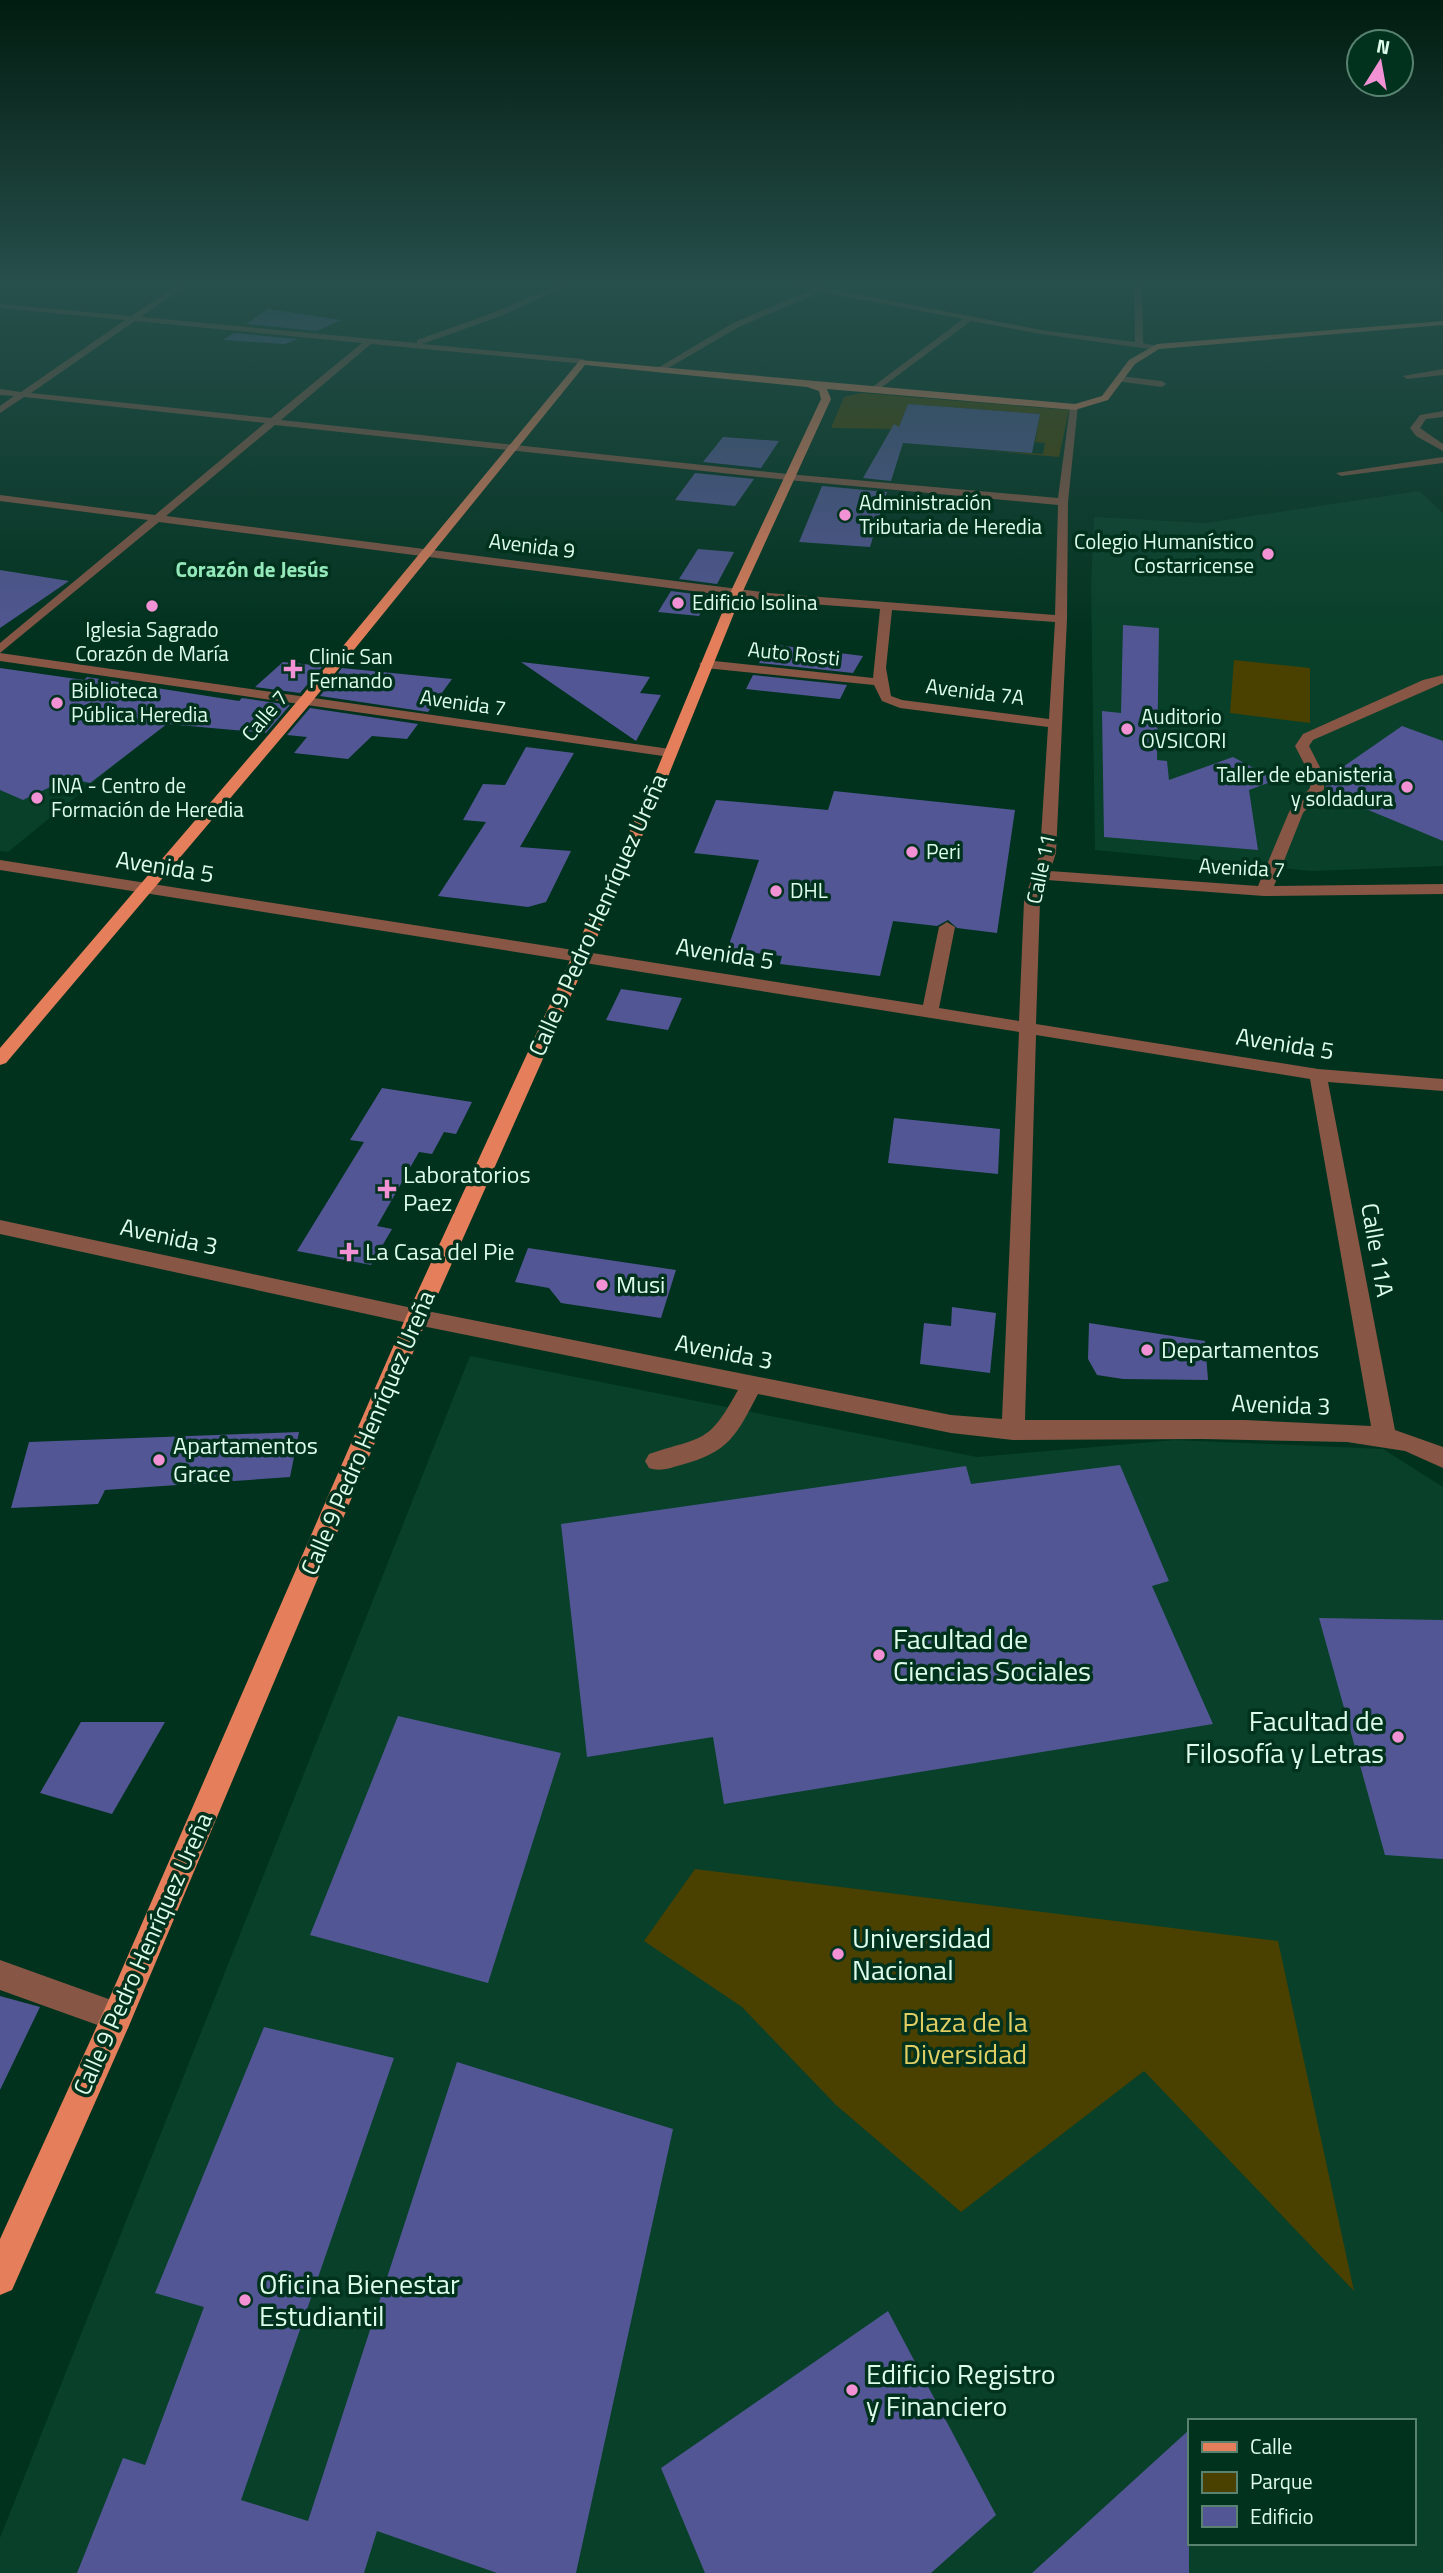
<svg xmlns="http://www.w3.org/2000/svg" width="1443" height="2573" font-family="'Titillium Web',sans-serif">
<rect width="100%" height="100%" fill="#01321e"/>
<!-- built -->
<g fill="#084029" fill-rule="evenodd">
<polygon points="1419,491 1443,513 1443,866 1311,871 1095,850 1091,585 1094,517 1206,523"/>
<polygon points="0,723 139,745 8,852 0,851"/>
<path d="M470,1356L977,1457L1175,1440L1383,1449L1443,1487V2573H0V2538ZM1189,2421H1413V2543H1189Z"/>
</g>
<!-- green -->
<g fill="#4a4000">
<polygon points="861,393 1069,410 1059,457 980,450 1043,454 1045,443 1035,442 1040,414 908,404 898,429 831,428 844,397"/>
<polygon points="1234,660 1310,668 1310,723 1230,713"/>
<polygon points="695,1869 1278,1941 1354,2291 1144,2071 961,2212 836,2105 742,2007 644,1941"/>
</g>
<!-- building -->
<g fill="#535694">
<polygon points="268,309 341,320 317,331 246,324"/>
<polygon points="234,333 297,339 285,344 223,340"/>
<polygon points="908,404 1040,414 1032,453 903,443 891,481 863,478 894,424 899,427"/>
<polygon points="723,437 779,441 761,468 703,462"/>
<polygon points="695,473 754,479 735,506 675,500"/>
<polygon points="822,486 887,492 870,547 799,542"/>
<polygon points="698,549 734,552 717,584 679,579"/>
<polygon points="0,570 69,581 0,628"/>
<polygon points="671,591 710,596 699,616 658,612"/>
<polygon points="1123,625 1159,628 1157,760 1167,761 1169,780 1233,757 1276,780 1249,790 1258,850 1104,837 1102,711 1121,713"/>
<polygon points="769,644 863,656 853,673 759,663"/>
<polygon points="283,662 323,666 300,693 255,687"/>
<polygon points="521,662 650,677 640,693 661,695 636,741"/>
<polygon points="0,668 84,680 87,677 239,701 242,698 290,705 266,733 167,724 90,783 69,778 23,800 0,790"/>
<polygon points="342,668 452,679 428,712 320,696"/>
<polygon points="753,675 847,685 840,699 746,689"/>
<polygon points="310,708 418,724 407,739 372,736 348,759 294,753 307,737 287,735"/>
<polygon points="1402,726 1443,741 1443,841 1325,792 1327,778"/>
<polygon points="526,747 574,753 520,847 571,851 546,902 528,907 438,896 486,822 463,820 483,784 505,785"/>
<polygon points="834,791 1015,810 997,933 957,928 948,920 937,926 893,921 880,976 780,964 782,956 727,950 759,860 694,853 716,800 828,810"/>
<polygon points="621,989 682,998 668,1030 606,1020"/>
<polygon points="382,1088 472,1102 456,1134 444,1132 432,1154 419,1152 377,1226 392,1229 371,1265 297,1251 364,1142 350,1140"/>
<polygon points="894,1118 1000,1129 998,1174 888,1163"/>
<polygon points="528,1248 676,1270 661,1318 561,1303 549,1288 515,1282"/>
<polygon points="952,1307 996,1313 990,1373 920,1364 924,1323 951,1326"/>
<polygon points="1089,1323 1205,1341 1208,1380 1123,1379 1097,1375 1088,1359"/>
<polygon points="299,1432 290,1477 105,1490 98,1504 11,1508 29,1442"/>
<polygon points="1120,1465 1169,1581 1152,1586 1213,1724 724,1804 713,1737 587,1757 561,1524 966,1466 971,1484"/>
<polygon points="1319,1618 1443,1620 1443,1859 1385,1855"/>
<polygon points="398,1716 561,1753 488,1983 310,1935"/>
<polygon points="81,1722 165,1722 112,1814 40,1793"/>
<polygon points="0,1996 40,2007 0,2090"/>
<polygon points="264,2027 394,2058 241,2500 308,2521 457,2062 673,2129 576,2573 497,2573 377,2531 364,2573 77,2573 123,2458 145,2465 204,2307 155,2293"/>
<polygon points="888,2311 996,2515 931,2573 705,2573 661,2468"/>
<polygon points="1189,2430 1189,2573 1032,2573"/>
</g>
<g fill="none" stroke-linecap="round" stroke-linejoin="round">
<!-- minor -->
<g fill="#875645" fill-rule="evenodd">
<path d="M180,283H189L141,317L417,343V340L495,312L562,283H572L501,316L422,344L583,359L586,364L371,344L281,420L788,474L1058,498L1070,407L1078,405L1068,502L1067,619L1056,853L1050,871L1258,886L1289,812L1310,788V775L1295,746L1303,734L1423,680L1443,675V683L1313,740L1309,746L1324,775V789L1303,813L1274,886L1443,884V894L1264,896L1047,880L1040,901L1036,1024L1318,1069L1443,1079V1091L1328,1082L1395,1430L1443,1447V1468L1405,1451L1347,1442L1203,1439L1013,1440L951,1433L758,1394C736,1436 729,1452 681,1465C670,1468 660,1472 649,1468L645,1461L649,1454C703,1436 708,1445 738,1390L417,1325L0,1234V1220L417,1309L951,1415L1002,1419L1019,1032L0,870V860L923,1005L939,927L947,922L955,927L939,1008L1019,1021L1024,901L1040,853L1048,727L900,708L882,701L874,685L705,668L699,664L705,660L873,678L880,609L769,601L159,522L0,653V643L148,520L0,501V495L155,515L265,423L24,397L0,413V406L14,396L0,395V389L21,392L125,320L0,308V304L131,316ZM135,321L362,343L271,418L31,393ZM275,425L788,480L1058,505L1055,615L769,593L166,516ZM892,610L1055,622L1049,719L902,700L891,696L886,668ZM1036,1035L1310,1079L1371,1426L1245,1420H1025Z"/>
<polygon points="784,283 800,283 1041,330 1135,342 1134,283 1142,283 1143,343 1161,347 1157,350 1041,334 971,321 874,393 871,388 963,319 820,292 739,327 663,371 656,369 733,323 811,290"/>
<polygon points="1443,369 1443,375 1407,379 1403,376"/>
<polygon points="1119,376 1162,381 1166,384 1162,387 1116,381"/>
<polygon points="1443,411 1443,417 1426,419 1420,428 1443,444 1443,451 1416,436 1410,428 1420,415"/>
<polygon points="1443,457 1443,463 1341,476 1336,473"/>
<polygon points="0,653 670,749 677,753 670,757 0,661"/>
<polygon points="0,1960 128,2006 132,2017 128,2028 117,2032 0,1990"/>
</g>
<!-- major -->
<polygon fill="#e57f5b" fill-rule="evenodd" points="1443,321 1443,325 1159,349 1135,364 1108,400 1075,410 827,389 831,399 743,591 663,789 428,1317 128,2028 12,2290 0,2295 0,2239 106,2006 406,1317 649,789 731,591 821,399 819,391 807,387 585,365 310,704 6,1063 0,1065 0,1048 300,698 580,360 1075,404 1102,396 1129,360 1157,344"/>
</g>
<!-- sky -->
<linearGradient id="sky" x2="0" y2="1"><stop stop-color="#011c10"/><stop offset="0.44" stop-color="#274f4c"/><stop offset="1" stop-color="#274f4c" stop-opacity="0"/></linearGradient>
<rect width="1443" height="643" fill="url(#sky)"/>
<!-- markers -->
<g fill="#f391d5" stroke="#01321e" stroke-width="2.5">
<circle cx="845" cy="515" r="7"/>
<circle cx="1268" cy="554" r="7"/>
<circle cx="678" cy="603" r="7"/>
<circle cx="152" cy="606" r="7"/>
<path d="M289.5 658.5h7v7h7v7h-7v7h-7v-7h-7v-7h7z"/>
<circle cx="57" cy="703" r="7"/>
<circle cx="1127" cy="729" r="7"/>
<circle cx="1407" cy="787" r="7"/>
<circle cx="37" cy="798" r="7"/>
<circle cx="912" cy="852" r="7"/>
<circle cx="776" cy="891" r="7"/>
<path d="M383.5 1178.5h7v7h7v7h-7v7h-7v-7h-7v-7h7z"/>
<path d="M345.5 1241.5h7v7h7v7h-7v7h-7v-7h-7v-7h7z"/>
<circle cx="602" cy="1285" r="7"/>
<circle cx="1147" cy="1350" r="7"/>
<circle cx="159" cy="1460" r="7"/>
<circle cx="879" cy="1655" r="7"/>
<circle cx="1398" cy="1737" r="7"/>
<circle cx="838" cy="1954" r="7"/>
<circle cx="245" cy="2300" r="7"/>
<circle cx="852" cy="2390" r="7"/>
</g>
<g text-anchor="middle" stroke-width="7" stroke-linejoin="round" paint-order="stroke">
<!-- far-poi labels -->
<g font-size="21" fill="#ddfdea" stroke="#01321e" text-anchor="start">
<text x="859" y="510">Administración<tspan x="859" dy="24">Tributaria de Heredia</tspan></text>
<text x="1254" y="549" text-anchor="end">Colegio Humanístico<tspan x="1254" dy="24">Costarricense</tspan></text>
<text x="692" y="610">Edificio Isolina</text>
<text x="152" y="637" text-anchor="middle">Iglesia Sagrado<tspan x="152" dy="24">Corazón de María</tspan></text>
<text x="309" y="664">Clinic San<tspan x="309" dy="24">Fernando</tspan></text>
<text x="71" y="698">Biblioteca<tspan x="71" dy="24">Pública Heredia</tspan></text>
<text x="1141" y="724">Auditorio<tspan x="1141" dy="24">OVSICORI</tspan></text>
<text x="1393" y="782" text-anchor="end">Taller de ebanisteria<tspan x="1393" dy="24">y soldadura</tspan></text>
<text x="51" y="793">INA - Centro de<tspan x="51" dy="24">Formación de Heredia</tspan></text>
<text x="926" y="859">Peri</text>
<text x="790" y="898">DHL</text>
</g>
<!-- far-street labels -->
<g font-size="21" fill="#ddfdea" stroke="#01321e">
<text transform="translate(532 546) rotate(7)" y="7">Avenida 9</text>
<text transform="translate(794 654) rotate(6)" y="7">Auto Rosti</text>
<text transform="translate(975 692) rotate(7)" y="7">Avenida 7A</text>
<text transform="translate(463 703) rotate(8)" y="7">Avenida 7</text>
<text transform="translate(265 716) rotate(-50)" y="7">Calle 7</text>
<text transform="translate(1242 868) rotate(3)" y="7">Avenida 7</text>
<text transform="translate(1041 869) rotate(-78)" y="7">Calle 11</text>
</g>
<!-- far-neighbourhood labels -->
<g font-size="21" font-weight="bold" fill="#94e9bb" stroke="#01321e">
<text x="252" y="577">Corazón de Jesús</text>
</g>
<!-- street labels -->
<g font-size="24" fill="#ddfdea" stroke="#01321e">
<text transform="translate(165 867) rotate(9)" y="8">Avenida 5</text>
<text transform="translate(598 915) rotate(-66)" y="8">Calle 9 Pedro Henríquez Ureña</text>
<text transform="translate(725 954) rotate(9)" y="8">Avenida 5</text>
<text transform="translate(1285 1044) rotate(9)" y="8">Avenida 5</text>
<text transform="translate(169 1237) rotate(12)" y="8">Avenida 3</text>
<text transform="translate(1377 1250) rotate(80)" y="8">Calle 11A</text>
<text transform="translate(724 1352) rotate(11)" y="8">Avenida 3</text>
<text transform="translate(1281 1405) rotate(2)" y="8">Avenida 3</text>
<text transform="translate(368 1433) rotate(-67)" y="8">Calle 9 Pedro Henríquez Ureña</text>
<text transform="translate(143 1954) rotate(-66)" y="8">Calle 9 Pedro Henríquez Ureña</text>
</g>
<!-- poi labels -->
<g font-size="24" fill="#ddfdea" stroke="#01321e" text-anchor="start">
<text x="403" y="1183">Laboratorios<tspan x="403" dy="28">Paez</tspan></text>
<text x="365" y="1260">La Casa del Pie</text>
<text x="616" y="1293">Musi</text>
<text x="1161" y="1358">Departamentos</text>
<text x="173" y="1454">Apartamentos<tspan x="173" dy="28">Grace</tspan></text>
</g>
<!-- near-poi labels -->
<g font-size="28" fill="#ddfdea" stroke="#01321e" text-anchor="start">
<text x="893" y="1649">Facultad de<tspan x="893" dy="32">Ciencias Sociales</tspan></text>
<text x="1384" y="1731" text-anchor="end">Facultad de<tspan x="1384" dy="32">Filosofía y Letras</tspan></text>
<text x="852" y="1948">Universidad<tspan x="852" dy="32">Nacional</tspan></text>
<text x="259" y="2294">Oficina Bienestar<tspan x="259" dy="32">Estudiantil</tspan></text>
<text x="866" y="2384">Edificio Registro<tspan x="866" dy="32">y Financiero</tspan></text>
</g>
<!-- near-park labels -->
<g font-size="28" fill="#e0ce62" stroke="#01321e">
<text x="965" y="2032">Plaza de la<tspan x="965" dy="32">Diversidad</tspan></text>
</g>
</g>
<!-- legend -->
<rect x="1188" y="2419" width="228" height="126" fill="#01321e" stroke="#598370" stroke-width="2"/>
<rect x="1202" y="2442" width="35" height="10" fill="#e57f5b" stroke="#598370" stroke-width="2"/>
<text x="1250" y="2454" font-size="21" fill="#ddfdea">Calle</text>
<rect x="1202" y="2472" width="35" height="21" fill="#4a4000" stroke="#598370" stroke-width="2"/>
<text x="1250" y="2489" font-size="21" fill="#ddfdea">Parque</text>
<rect x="1202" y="2506" width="35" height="21" fill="#535694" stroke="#598370" stroke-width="2"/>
<text x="1250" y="2524" font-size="21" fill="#ddfdea">Edificio</text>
<!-- north arrow -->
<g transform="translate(1380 63) rotate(11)"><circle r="33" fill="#01321e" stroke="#598370" stroke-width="2"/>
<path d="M0-5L12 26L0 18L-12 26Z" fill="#f391d5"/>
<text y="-10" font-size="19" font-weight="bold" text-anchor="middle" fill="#ddfdea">N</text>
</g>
</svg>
